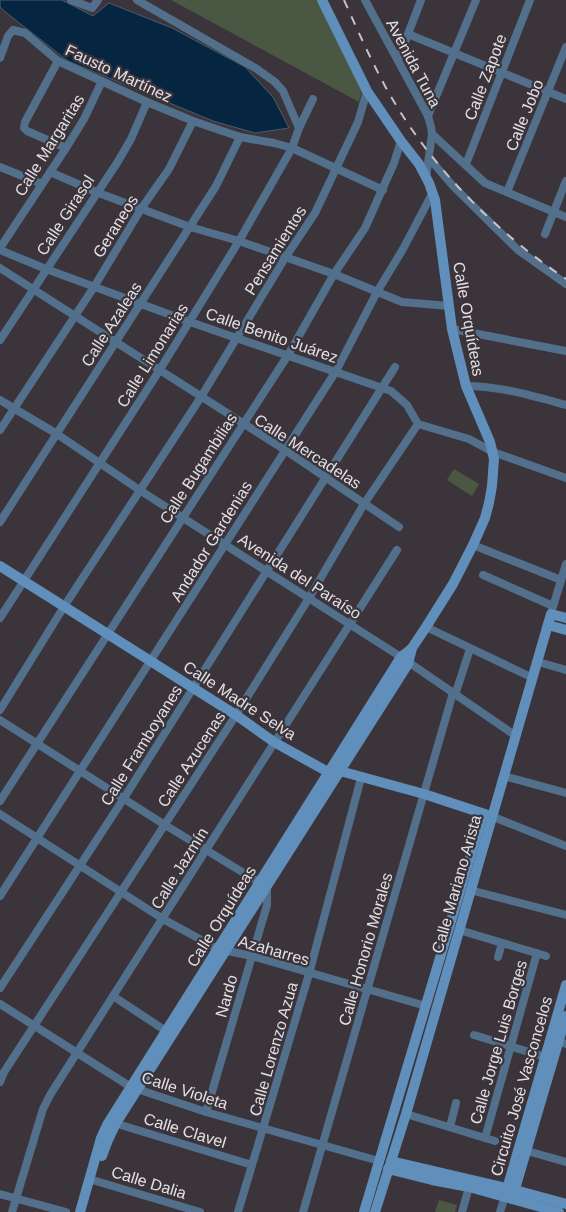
<svg xmlns="http://www.w3.org/2000/svg" width="566" height="1212" font-family="Helvetica,sans-serif">
<rect width="100%" height="100%" fill="#3b353b"/>
<!-- green -->
<g fill="#4a5843">
<polygon points="171,0 319,0 363,86 359,102"/>
<polygon points="454,469 479,484 472,496 447,480"/>
<polygon points="439,1200 457,1205 455,1212 435,1212"/>
</g>
<!-- water -->
<polygon fill="#062541" stroke="#485d72" points="0,0 62,0 93,16 109,3 172,28 245,67 273,97 289,128 255,133 213,121 68,61 4,11 0,7"/>
<g fill="none" stroke-linecap="round" stroke-linejoin="round">
<!-- street -->
<g stroke="#52708b" stroke-width="8">
<polyline points="71,0 92,8 98,0"/>
<polyline points="137,0 257,69 275,82 283,91 299,128"/>
<polyline points="365,0 428,116 431,127 432,134 485,183 566,217"/>
<polyline points="408,34 566,99"/>
<polyline points="0,58 8,36 13,30 25,33 58,61 147,102 193,121 240,137 274,143 292,148 383,190"/>
<polyline points="398,60 421,0"/>
<polyline points="58,61 25,122 24,128 27,131 66,148"/>
<polyline points="428,116 476,0"/>
<polyline points="429,158 453,186 518,250 566,284"/>
<polyline points="466,164 530,0"/>
<polyline points="0,167 42,184"/>
<polyline points="50,172 96,192 190,227 239,241 334,274 402,302 449,306"/>
<polyline points="426,178 432,134"/>
<polyline points="507,192 566,47"/>
<polyline points="545,234 566,181"/>
<polyline points="0,248 66,148 84,119 102,81"/>
<polyline points="0,250 46,269 190,322 391,391 407,405 418,424 469,439 493,452 566,478"/>
<polyline points="0,268 285,450 399,527"/>
<polyline points="452,329 566,351"/>
<polyline points="0,340 117,163 131,139 147,102"/>
<path d="M466,386C500,386 533,396 566,405"/>
<polyline points="0,400 57,434 141,491 401,657 516,736"/>
<polyline points="0,430 94,287 141,209 169,169 193,121"/>
<polyline points="0,522 216,186 240,137"/>
<polyline points="473,545 561,580"/>
<polyline points="483,575 553,606"/>
<polyline points="552,610 566,564"/>
<polyline points="0,618 159,371 239,241 292,148 299,128 313,99"/>
<polyline points="426,627 533,678"/>
<polyline points="538,662 566,670"/>
<polyline points="455,695 470,649"/>
<polyline points="0,710 65,605 201,397 285,258 315,213 358,122 367,91"/>
<polyline points="0,720 165,825 267,887 267,905 206,1112"/>
<polyline points="504,776 566,793"/>
<polyline points="0,801 288,355 334,274 365,228 394,163 401,141"/>
<polyline points="0,814 163,919 218,949 252,956 426,1006"/>
<polyline points="491,816 566,846"/>
<polyline points="470,890 566,915"/>
<polyline points="0,896 336,371 377,292 403,249 432,194"/>
<polyline points="459,930 546,956"/>
<polyline points="498,957 502,943"/>
<polyline points="0,988 124,798 395,367"/>
<polyline points="113,996 166,1031"/>
<polyline points="0,1004 131,1087 206,1112 379,1161"/>
<polyline points="474,1035 545,1057"/>
<polyline points="559,1042 566,1044"/>
<polyline points="0,1082 4,1072 34,1026 236,715 309,598 364,504 418,424"/>
<polyline points="406,1114 495,1141"/>
<polyline points="111,1122 252,1165"/>
<polyline points="450,1127 456,1103"/>
<polyline points="485,1138 537,953"/>
<polyline points="527,1151 566,1162"/>
<polyline points="89,1179 200,1212"/>
<polyline points="0,1194 66,1212"/>
<polyline points="12,1212 43,1109 50,1095 397,550"/>
<polyline points="238,1212 309,974 361,778"/>
<polyline points="303,1212 453,693"/>
<polyline points="462,1212 469,1187"/>
<polyline points="500,1212 505,1196"/>
</g>
<!-- secondary -->
<g stroke="#5f8fba" stroke-width="10">
<polyline points="0,566 236,715 274,742 328,772 340,771 424,794 491,816"/>
<polyline points="548,625 566,630"/>
<polyline points="102,1156 108,1140 116,1123 408,664 412,648"/>
<polyline points="391,1161 515,1190 566,1204"/>
<polyline points="388,1169 432,1180 469,1187 559,1212"/>
<polyline points="505,1196 566,985"/>
<polyline points="512,1199 566,1016"/>
<polyline points="80,1212 101,1138 107,1125 401,657 412,648 426,627 453,584 473,545 485,518 489,503 492,486 494,459 490,442 466,386 452,329 435,200 429,183 419,164 401,141 367,91 322,0"/>
<polyline points="364,1212 483,814"/>
<polyline points="375,1212 406,1114 551,614 566,618"/>
</g>
<!-- rail -->
<path stroke="#c7c2c7" stroke-width="2" stroke-dasharray="9 9" stroke-linecap="butt" d="M344,0C357,29 370,58 385,86C427,163 493,230 566,279"/>
</g>
<g text-anchor="middle" stroke-width="4.5" stroke-linejoin="round" paint-order="stroke">
<!-- street labels -->
<g font-size="16" fill="#e3dfe3" stroke="#3b353b">
<text transform="translate(414 63) rotate(62)" y="6">Avenida Tuna</text>
<text transform="translate(119 73) rotate(25)" y="6">Fausto Martínez</text>
<text transform="translate(485 77) rotate(-69)" y="6">Calle Zapote</text>
<text transform="translate(524 115) rotate(-68)" y="6">Calle Jobo</text>
<text transform="translate(49 145) rotate(-58)" y="6">Calle Margaritas</text>
<text transform="translate(65 215) rotate(-57)" y="6">Calle Girasol</text>
<text transform="translate(115 226) rotate(-58)" y="6">Geraneos</text>
<text transform="translate(275 250) rotate(-58)" y="6">Pensamientos</text>
<text transform="translate(469 319) rotate(80)" y="6">Calle Orquídeas</text>
<text transform="translate(111 324) rotate(-57)" y="6">Calle Azaleas</text>
<text transform="translate(272 335) rotate(19)" y="6">Calle Benito Juárez</text>
<text transform="translate(152 355) rotate(-58)" y="6">Calle Limonarias</text>
<text transform="translate(308 451) rotate(33)" y="6">Calle Mercadelas</text>
<text transform="translate(198 468) rotate(-57)" y="6">Calle Bugambilias</text>
<text transform="translate(211 541) rotate(-58)" y="6">Andador Gardenias</text>
<text transform="translate(300 576) rotate(33)" y="6">Avenida del Paraíso</text>
<text transform="translate(240 700) rotate(33)" y="6">Calle Madre Selva</text>
<text transform="translate(141 745) rotate(-58)" y="6">Calle Framboyanes</text>
<text transform="translate(191 759) rotate(-57)" y="6">Calle Azucenas</text>
<text transform="translate(179 868) rotate(-58)" y="6">Calle Jazmín</text>
<text transform="translate(456 884) rotate(-74)" y="6">Calle Mariano Arista</text>
<text transform="translate(221 916) rotate(-58)" y="6">Calle Orquídeas</text>
<text transform="translate(365 949) rotate(-74)" y="6">Calle Honorio Morales</text>
<text transform="translate(274 950) rotate(16)" y="6">Azaharres</text>
<text transform="translate(226 996) rotate(-74)" y="6">Nardo</text>
<text transform="translate(498 1042) rotate(-74)" y="6">Calle Jorge Luis Borges</text>
<text transform="translate(273 1049) rotate(-74)" y="6">Calle Lorenzo Azua</text>
<text transform="translate(521 1086) rotate(-74)" y="6">Circuito José Vasconcelos</text>
<text transform="translate(185 1090) rotate(18)" y="6">Calle Violeta</text>
<text transform="translate(185 1130) rotate(17)" y="6">Calle Clavel</text>
<text transform="translate(149 1182) rotate(17)" y="6">Calle Dalia</text>
</g>
</g>
</svg>
